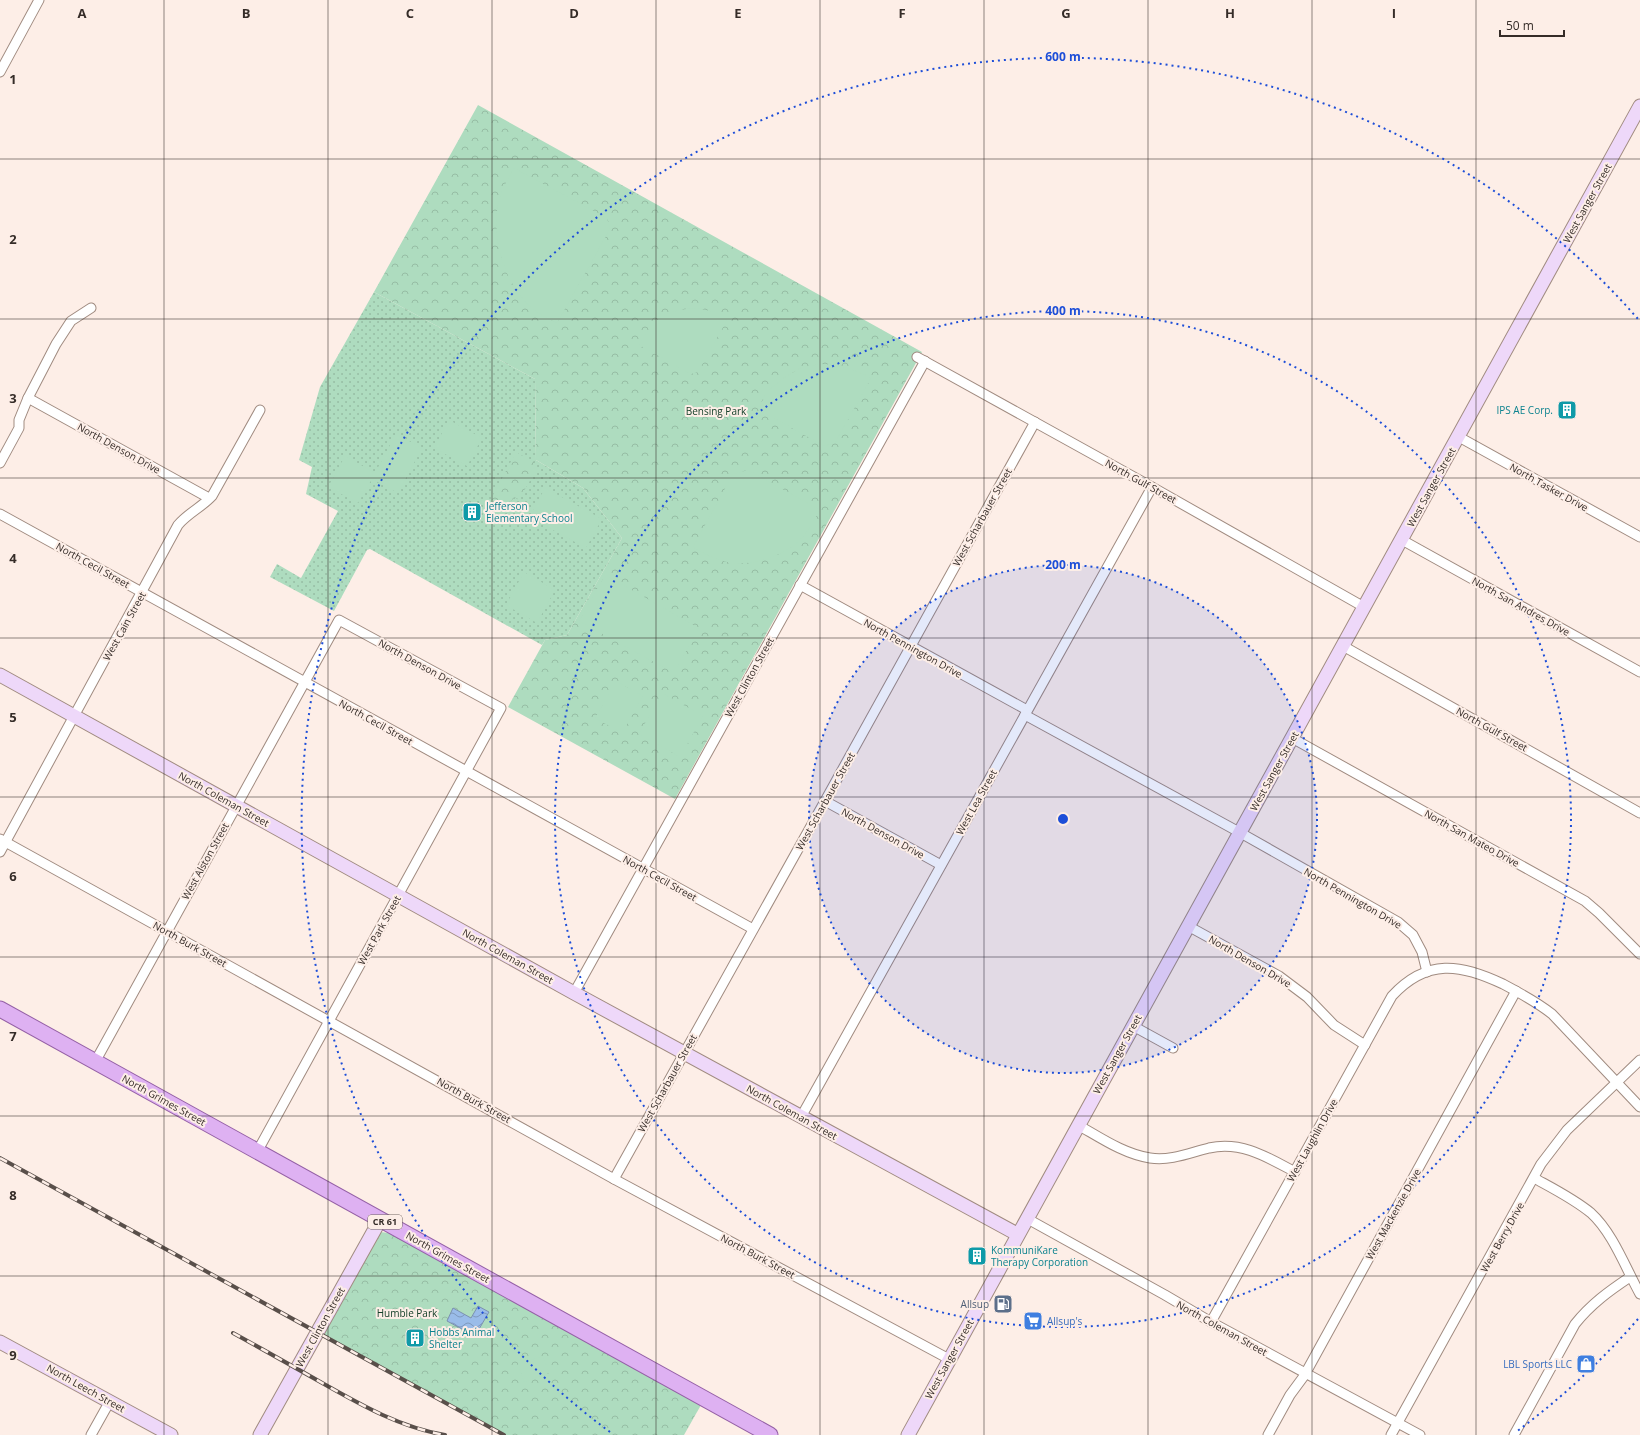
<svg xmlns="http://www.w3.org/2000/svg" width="1640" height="1435" font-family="'Open Sans',sans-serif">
<defs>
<pattern id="grass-dots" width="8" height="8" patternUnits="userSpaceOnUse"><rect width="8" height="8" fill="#aedcbf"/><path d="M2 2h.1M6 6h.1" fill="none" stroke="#96bda4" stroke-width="1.8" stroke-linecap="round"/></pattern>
<pattern id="forest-crowns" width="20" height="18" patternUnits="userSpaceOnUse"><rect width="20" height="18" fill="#aedcbf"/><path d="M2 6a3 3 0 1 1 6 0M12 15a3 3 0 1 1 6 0" fill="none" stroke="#96bda4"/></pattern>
<pattern id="water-waves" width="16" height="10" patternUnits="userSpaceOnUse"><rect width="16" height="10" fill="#9abce9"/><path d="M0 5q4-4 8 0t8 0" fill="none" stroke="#7e99bd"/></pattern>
</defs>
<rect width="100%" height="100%" fill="#fdeee7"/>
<!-- grass -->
<polygon fill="url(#grass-dots)" points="374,292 535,379 536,460 583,488 622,538 567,635 545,640 542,645 370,549 367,550 334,611 270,577 277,564 301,578 338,511 306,494 312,467 299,460 320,387"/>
<!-- forest -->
<g fill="url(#forest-crowns)">
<polygon points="478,105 922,352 675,799 508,707 545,640 567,635 622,538 583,488 536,460 535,379 374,292"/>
<polygon points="516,452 534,462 537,468 519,500 514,497 511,502 508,501 505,506 508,508 503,517 493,511 498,502 491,499"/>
<polygon points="380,1232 389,1233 701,1405 684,1435 503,1435 321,1335"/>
</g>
<!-- garden -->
<g fill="#aedcbf">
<path d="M514,168L607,218L610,229L557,323C551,320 544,317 538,313C506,290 491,241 498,205C500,191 508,180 514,168Z"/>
<path d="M696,308L715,312L727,320L698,372L691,374L639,345C655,317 663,311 696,308Z"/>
<path d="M821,364C841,365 854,369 871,378L835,443L824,446L758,409L767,392L782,379L802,367Z"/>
<polygon points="449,420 482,438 467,466 434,448"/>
<polygon points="396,434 422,448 398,493 372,479 358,503 328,487 345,456 375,473"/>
<path d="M748,470L820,510C814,520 808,532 799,541C781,557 751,567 727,562C714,559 703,553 693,547L733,474Z"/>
<polygon points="545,488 602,519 586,548 529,517"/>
<polygon points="524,572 555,590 537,623 506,605"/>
<polygon points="605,575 699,628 674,673 579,621"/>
<polygon points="616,681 643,696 622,733 595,718"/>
<polygon points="662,693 703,716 680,757 639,734"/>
<polygon points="543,1356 549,1373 524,1382 518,1364"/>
</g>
<!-- water -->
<polygon fill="url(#water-waves)" stroke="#7c91af" points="478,1306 489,1312 475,1336 447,1321 453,1308 471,1318"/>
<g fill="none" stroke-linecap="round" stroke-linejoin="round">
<defs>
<g id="street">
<polyline points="0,72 39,0"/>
<polyline points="917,357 1152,487 1364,607"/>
<polyline points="28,398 209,498"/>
<polyline points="1459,437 1640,537"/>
<polyline points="0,463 19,428 19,420 28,398 56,344 71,321 91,308"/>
<polyline points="0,514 753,929"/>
<polyline points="1402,540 1640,672"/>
<polyline points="800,585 1027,710"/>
<polyline points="1343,646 1640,813"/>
<polyline points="1025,715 1239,832 1398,922 1413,935 1422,952 1427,972"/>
<polyline points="1292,738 1585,901 1599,913 1640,954"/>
<polyline points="825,801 941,865"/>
<polyline points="0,839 614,1179 949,1359"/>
<path d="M0,852L178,525C188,513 202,507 212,496L260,410"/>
<polyline points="1188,926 1279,976 1307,997 1334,1025 1365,1045"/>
<polyline points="574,993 925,361"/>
<polyline points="1133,1026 1173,1048"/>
<polyline points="95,1062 339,620 501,708 257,1152"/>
<polyline points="801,1117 1152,487"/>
<path d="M1078,1125C1101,1138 1124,1154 1150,1158C1171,1161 1189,1153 1209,1148C1242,1141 1267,1157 1295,1172"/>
<path d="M1534,1178C1554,1189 1574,1199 1591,1213C1613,1233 1626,1269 1640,1294"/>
<polyline points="614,1179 825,801 1035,422"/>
<polyline points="1026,1218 1165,1295 1211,1322 1420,1435"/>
<path d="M1211,1322L1392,996C1427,958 1461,964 1503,984C1520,993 1537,1002 1552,1014L1640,1107"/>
<polyline points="91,1435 110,1401"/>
<polyline points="1268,1435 1290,1395 1304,1376 1516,991"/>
<polyline points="1391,1435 1541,1164 1567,1130 1640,1060"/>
<path d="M1514,1435L1575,1324C1591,1304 1609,1291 1630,1277"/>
</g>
<g id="secondary">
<polyline points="0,675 574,993 1017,1234"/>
<polyline points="0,1342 171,1435"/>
<polyline points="260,1435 380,1220"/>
<polyline points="908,1435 1640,106"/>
</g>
<polyline id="primary" points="0,1009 770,1435"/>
</defs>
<!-- street casing -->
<use href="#street" stroke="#a08b80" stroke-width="11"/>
<!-- secondary casing -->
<use href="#secondary" stroke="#a08b80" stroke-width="15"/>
<!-- primary casing -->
<use href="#primary" stroke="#9561a6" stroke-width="17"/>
<!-- street -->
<use href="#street" stroke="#fff" stroke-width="9"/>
<!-- secondary -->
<use href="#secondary" stroke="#eed8f9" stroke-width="13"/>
<!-- primary -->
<use href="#primary" stroke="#deb1f2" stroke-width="15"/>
<defs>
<g id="rail">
<polyline points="0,1158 504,1435"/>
<path d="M233,1333C264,1350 294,1367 324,1384C363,1406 400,1427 445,1435"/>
</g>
</defs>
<!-- rail casing -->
<use href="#rail" stroke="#594f4a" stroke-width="4"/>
<!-- rail -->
<use href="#rail" stroke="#fdeee7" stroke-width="2.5" stroke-dasharray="8" stroke-linecap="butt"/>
</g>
<!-- grid -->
<path fill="none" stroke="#352c28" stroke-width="1" stroke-opacity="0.55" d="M164,0V1435M328,0V1435M492,0V1435M656,0V1435M820,0V1435M984,0V1435M1148,0V1435M1312,0V1435M1476,0V1435M0,159H1640M0,319H1640M0,478H1640M0,638H1640M0,797H1640M0,957H1640M0,1116H1640M0,1276H1640"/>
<!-- distance rings -->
<circle cx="1063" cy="819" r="254" fill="#1d4ed8" fill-opacity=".12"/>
<g fill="none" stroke="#1d4ed8" stroke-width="2" stroke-dasharray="2 4">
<circle cx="1063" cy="819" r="254"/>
<circle cx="1063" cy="819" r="508"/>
<path d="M1638 1319A762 762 0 0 1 1516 1432M610 1432A762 762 0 1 1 1638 319"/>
</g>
<!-- icons -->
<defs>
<symbol id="building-square" viewBox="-11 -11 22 22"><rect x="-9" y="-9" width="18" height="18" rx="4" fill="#0f9aa8" stroke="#fdeee7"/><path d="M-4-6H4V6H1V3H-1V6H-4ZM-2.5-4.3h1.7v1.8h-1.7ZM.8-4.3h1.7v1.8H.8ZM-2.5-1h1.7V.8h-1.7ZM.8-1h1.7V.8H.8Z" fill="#fff"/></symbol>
<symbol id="fuel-square" viewBox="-11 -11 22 22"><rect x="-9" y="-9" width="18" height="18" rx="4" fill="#5c6f8a" stroke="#fdeee7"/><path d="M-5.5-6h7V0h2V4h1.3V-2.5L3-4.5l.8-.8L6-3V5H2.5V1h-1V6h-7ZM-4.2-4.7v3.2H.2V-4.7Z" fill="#fff"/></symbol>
<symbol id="supermarket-square" viewBox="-11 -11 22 22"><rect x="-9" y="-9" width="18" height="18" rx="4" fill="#3f7fe0" stroke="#fdeee7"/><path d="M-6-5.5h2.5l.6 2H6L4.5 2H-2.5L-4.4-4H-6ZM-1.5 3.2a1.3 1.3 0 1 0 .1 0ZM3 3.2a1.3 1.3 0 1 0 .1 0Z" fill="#fff"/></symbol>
<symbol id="shop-square" viewBox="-11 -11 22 22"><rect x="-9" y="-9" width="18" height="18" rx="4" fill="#3f7fe0" stroke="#fdeee7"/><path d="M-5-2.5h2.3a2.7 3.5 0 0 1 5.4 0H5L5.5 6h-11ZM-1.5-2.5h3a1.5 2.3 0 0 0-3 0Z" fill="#fff"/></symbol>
</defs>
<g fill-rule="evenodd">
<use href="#building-square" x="1556" y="399" width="22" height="22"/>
<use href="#building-square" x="461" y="501" width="22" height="22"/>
<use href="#building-square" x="966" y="1245" width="22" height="22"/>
<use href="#fuel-square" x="992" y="1293" width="22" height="22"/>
<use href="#supermarket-square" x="1022" y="1310" width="22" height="22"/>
<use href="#building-square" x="404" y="1327" width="22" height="22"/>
<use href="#shop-square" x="1575" y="1353" width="22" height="22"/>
</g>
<g text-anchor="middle" stroke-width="4" stroke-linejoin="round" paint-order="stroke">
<!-- shield labels -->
<rect fill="#fdeee7" stroke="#716661" stroke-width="1" x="368" y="1215" width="34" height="14" rx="3"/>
<g font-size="9" font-weight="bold" fill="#352c28">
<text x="385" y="1225">CR 61</text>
</g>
<!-- street labels -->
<g font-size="10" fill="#352c28" stroke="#fdeee7">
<text transform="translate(1587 203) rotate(-61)" y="4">West Sanger Street</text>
<text transform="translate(119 448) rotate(29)" y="4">North Denson Drive</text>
<text transform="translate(1141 481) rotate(29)" y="4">North Gulf Street</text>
<text transform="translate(1431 487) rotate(-61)" y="4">West Sanger Street</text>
<text transform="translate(1549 487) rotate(29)" y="4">North Tasker Drive</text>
<text transform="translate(982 517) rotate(-61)" y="4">West Scharbauer Street</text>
<text transform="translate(93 565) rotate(29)" y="4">North Cecil Street</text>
<text transform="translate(1521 606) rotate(29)" y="4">North San Andres Drive</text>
<text transform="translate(124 626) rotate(-61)" y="4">West Cain Street</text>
<text transform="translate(913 648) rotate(29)" y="4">North Pennington Drive</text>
<text transform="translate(420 664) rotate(29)" y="4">North Denson Drive</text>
<text transform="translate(749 677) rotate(-61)" y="4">West Clinton Street</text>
<text transform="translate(376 722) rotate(29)" y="4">North Cecil Street</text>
<text transform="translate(1492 729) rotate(29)" y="4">North Gulf Street</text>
<text transform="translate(1274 771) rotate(-61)" y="4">West Sanger Street</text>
<text transform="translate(224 799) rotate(29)" y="4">North Coleman Street</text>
<text transform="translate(825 801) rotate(-61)" y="4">West Scharbauer Street</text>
<text transform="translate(976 802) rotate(-61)" y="4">West Lea Street</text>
<text transform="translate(883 833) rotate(29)" y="4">North Denson Drive</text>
<text transform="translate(1472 838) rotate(29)" y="4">North San Mateo Drive</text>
<text transform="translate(205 861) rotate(-61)" y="4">West Alston Street</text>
<text transform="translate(660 878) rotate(29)" y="4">North Cecil Street</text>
<text transform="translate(1353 898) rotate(30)" y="4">North Pennington Drive</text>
<text transform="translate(379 930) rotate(-61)" y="4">West Park Street</text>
<text transform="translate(190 944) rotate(29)" y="4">North Burk Street</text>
<text transform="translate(508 956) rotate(29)" y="4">North Coleman Street</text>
<text transform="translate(1250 961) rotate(30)" y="4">North Denson Drive</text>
<text transform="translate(1117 1054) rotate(-61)" y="4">West Sanger Street</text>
<text transform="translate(667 1083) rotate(-61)" y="4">West Scharbauer Street</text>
<text transform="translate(164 1100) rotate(29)" y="4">North Grimes Street</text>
<text transform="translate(474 1100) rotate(29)" y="4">North Burk Street</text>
<text transform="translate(792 1112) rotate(29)" y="4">North Coleman Street</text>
<text transform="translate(1312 1140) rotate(-61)" y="4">West Laughlin Drive</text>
<text transform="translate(1393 1214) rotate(-61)" y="4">West Mackenzie Drive</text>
<text transform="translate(1502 1237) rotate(-61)" y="4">West Berry Drive</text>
<text transform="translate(758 1256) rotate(28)" y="4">North Burk Street</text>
<text transform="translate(448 1257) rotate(29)" y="4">North Grimes Street</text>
<text transform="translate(320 1327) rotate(-61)" y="4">West Clinton Street</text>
<text transform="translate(1222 1328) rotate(29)" y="4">North Coleman Street</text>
<text transform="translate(949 1359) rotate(-61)" y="4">West Sanger Street</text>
<text transform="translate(86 1388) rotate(29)" y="4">North Leech Street</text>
</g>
<!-- culture labels -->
<g font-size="10" fill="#0d838f" stroke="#fdeee7" text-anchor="start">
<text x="1553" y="414" text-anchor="end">IPS AE Corp.</text>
<text x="486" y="510">Jefferson<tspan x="486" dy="12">Elementary School</tspan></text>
<text x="991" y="1254">KommuniKare<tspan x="991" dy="12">Therapy Corporation</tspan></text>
<text x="429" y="1336">Hobbs Animal<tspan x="429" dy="12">Shelter</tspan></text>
</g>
<!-- park labels -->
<g font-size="10" fill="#144029" stroke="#fdeee7">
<text x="716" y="415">Bensing Park</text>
<text x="407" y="1317">Humble Park</text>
</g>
<!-- service labels -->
<g font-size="10" fill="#4e5e75" stroke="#fdeee7" text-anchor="end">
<text x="989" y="1308">Allsup</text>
</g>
<!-- shop labels -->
<g font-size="10" fill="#366cbe" stroke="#fdeee7" text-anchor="start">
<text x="1047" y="1325">Allsup's</text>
<text x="1572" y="1368" text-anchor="end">LBL Sports LLC</text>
</g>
</g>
<g font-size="13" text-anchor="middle" font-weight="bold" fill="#352c28" stroke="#fdeee7" stroke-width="4" stroke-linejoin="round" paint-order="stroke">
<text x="82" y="18">A</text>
<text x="246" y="18">B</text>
<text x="410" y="18">C</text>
<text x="574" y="18">D</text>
<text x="738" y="18">E</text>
<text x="902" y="18">F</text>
<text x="1066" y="18">G</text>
<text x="1230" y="18">H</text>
<text x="1394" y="18">I</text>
<text x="13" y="84">1</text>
<text x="13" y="244">2</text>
<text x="13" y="403">3</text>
<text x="13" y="563">4</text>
<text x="13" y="722">5</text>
<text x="13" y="881">6</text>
<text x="13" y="1041">7</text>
<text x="13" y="1200">8</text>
<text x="13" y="1360">9</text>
</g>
<circle cx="1063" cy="819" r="6" fill="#1d4ed8" stroke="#fdeee7" stroke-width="2"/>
<g font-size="12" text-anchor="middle" font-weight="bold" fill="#1d4ed8" stroke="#fdeee7" stroke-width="4" stroke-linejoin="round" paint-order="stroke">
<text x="1063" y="61">600 m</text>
<text x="1063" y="315">400 m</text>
<text x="1063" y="569">200 m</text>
</g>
<!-- scale -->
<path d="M1500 30v6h64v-6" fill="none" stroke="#352c28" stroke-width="2"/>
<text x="1506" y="30" font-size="12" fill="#352c28" stroke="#fdeee7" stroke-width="3" paint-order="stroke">50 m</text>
</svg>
